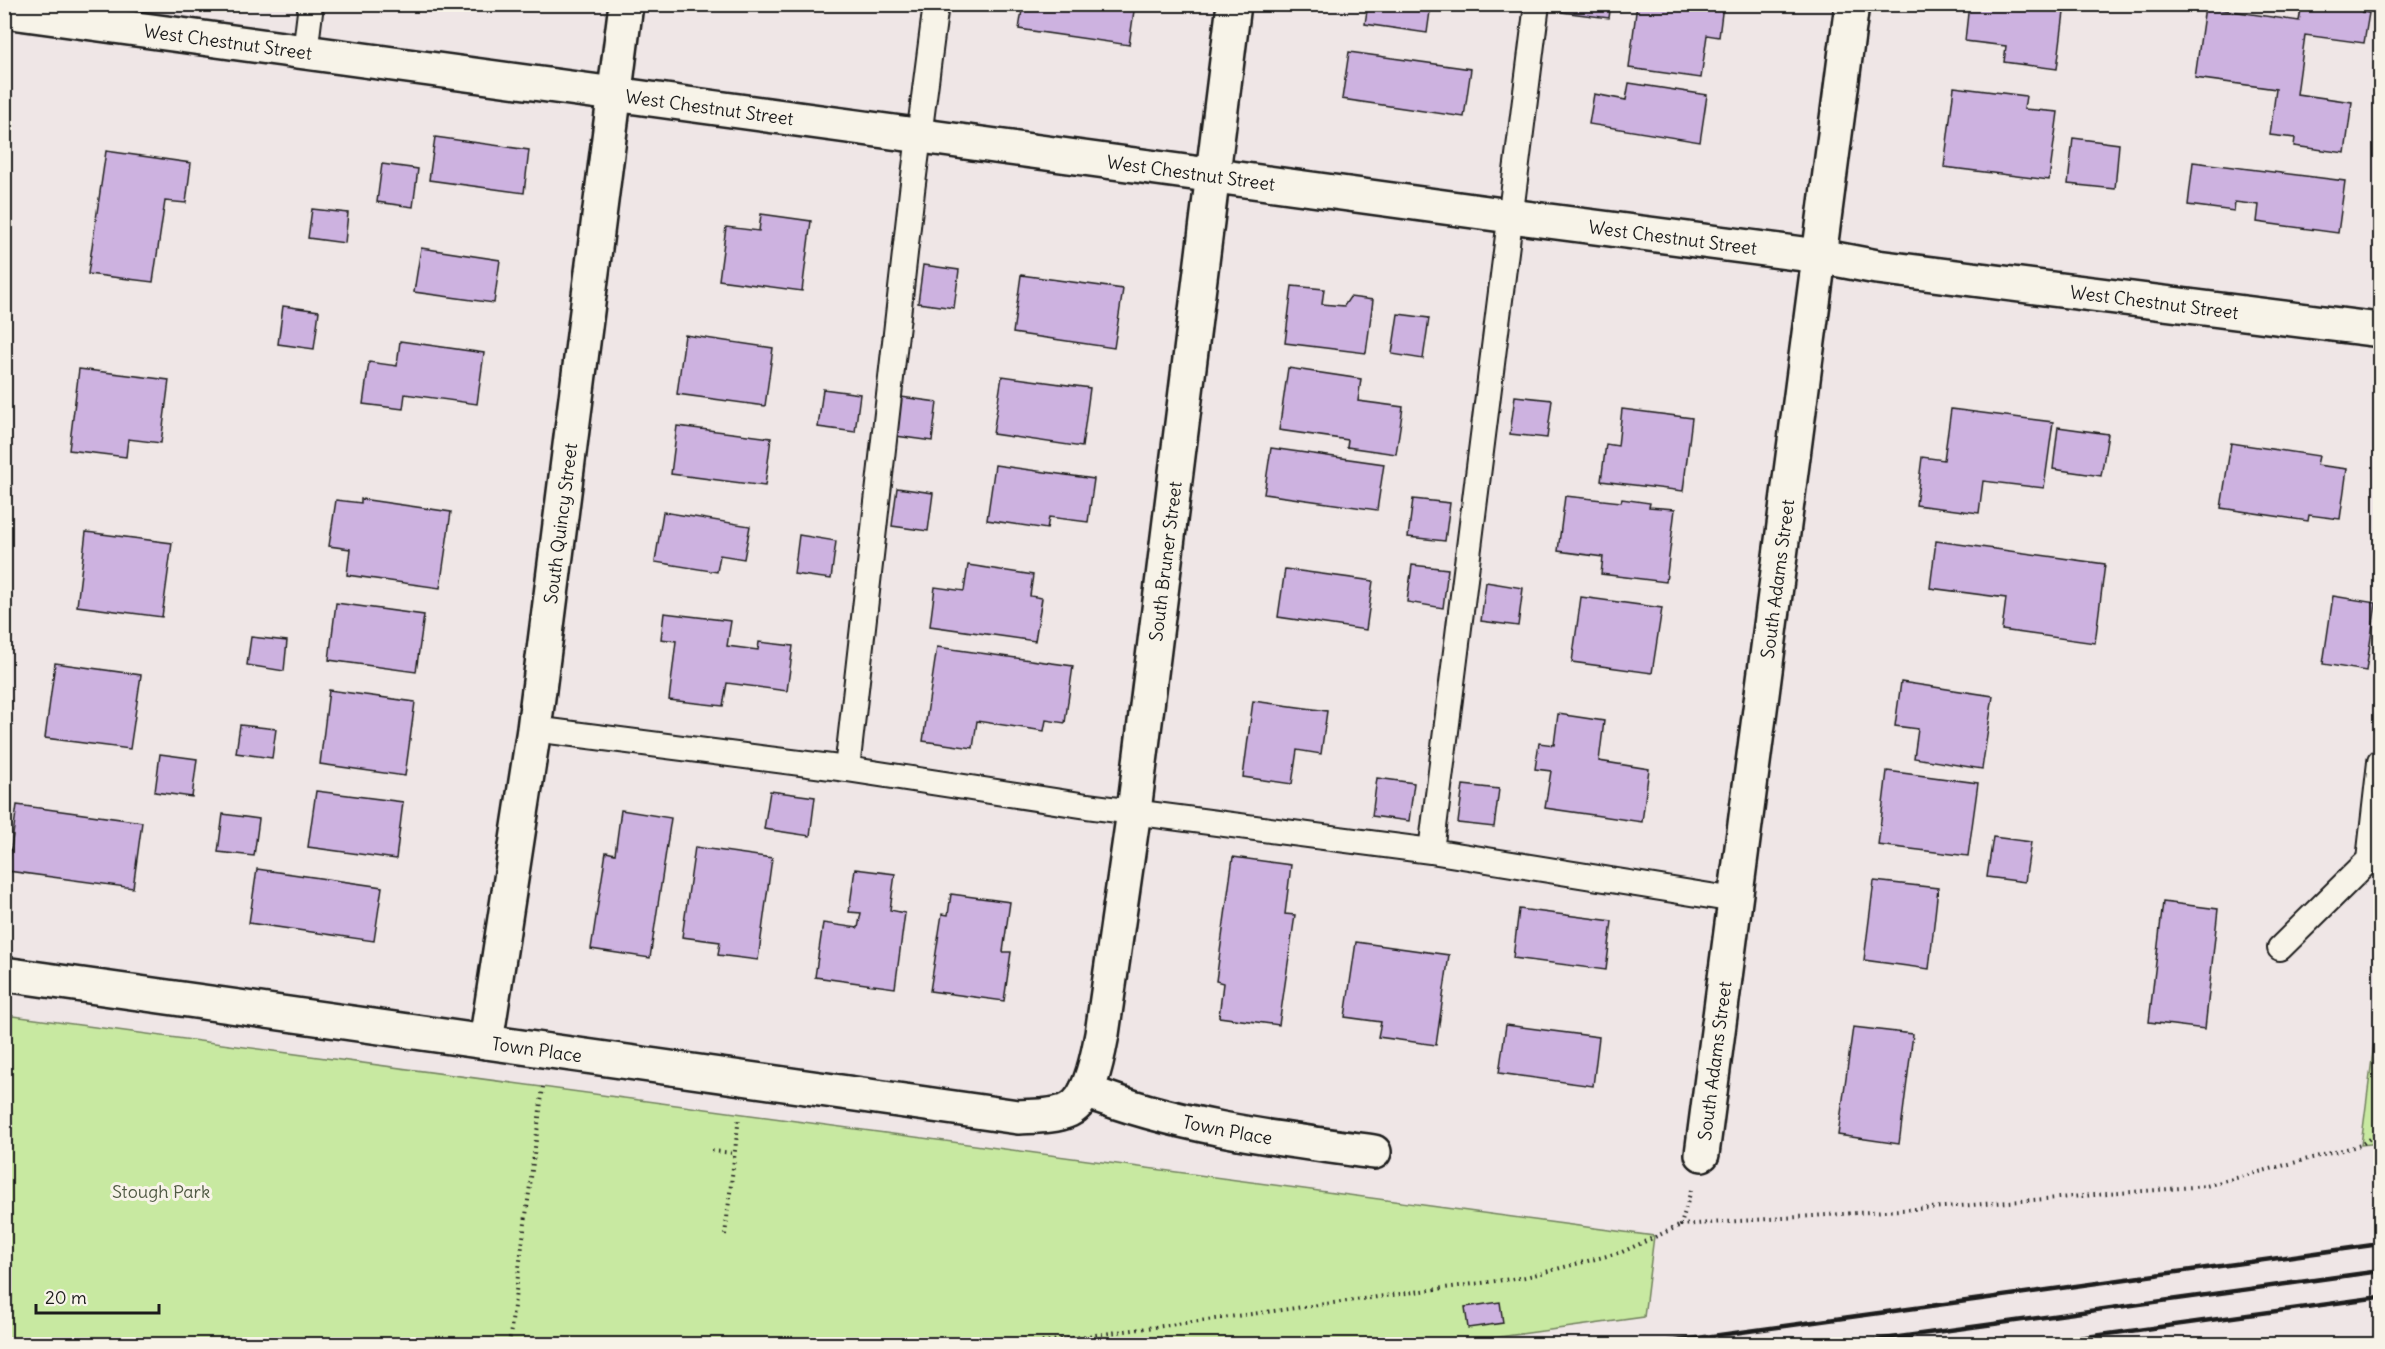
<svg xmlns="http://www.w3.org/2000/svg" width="2385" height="1349" font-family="Delius,sans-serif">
<rect width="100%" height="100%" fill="#efe6e6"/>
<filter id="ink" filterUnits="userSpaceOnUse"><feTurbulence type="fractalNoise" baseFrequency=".0167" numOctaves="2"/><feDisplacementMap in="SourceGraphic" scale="12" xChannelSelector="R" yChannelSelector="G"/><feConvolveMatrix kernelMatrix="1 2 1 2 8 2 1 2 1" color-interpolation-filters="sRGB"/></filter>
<g filter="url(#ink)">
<path fill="#c8e9a1" stroke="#72825e" stroke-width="1.5" d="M2380 997V1143L2361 1145Z
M5 1015 1654 1236 1644 1317 1449 1344H5Z"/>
<path fill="#cdb2e0" stroke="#1c1c1c" stroke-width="1.5" d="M1023 4H1135L1129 45 1019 29Z
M1368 4H1431L1427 33 1365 24Z
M1563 4H1611L1609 18 1562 12Z
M1637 4 1723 5 1719 37 1707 35 1701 78 1629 68Z
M1969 4H2065L2057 69 2004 62 2006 46 1965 41Z
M2302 4H2363L2362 12 2369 13 2364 43 2305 35 2297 94 2352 102 2345 153 2294 146 2295 138 2270 135 2276 89 2195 78 2205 7 2299 21Z
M1349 52 1471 69 1464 117 1342 99Z
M1629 83 1707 95 1700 142 1589 124 1594 94 1626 100Z
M1954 87 2026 96 2024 109 2058 112 2049 180 1944 167Z
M435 137 529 150 524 193 429 180Z
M2073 138 2119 144 2115 189 2068 184Z
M106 151 191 163 186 203 165 201 153 282 88 274Z
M2193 162 2345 181 2338 233 2257 222 2259 205 2235 202 2234 211 2188 205Z
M382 164 418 169 413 207 377 202Z
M312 209 348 213 345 243 308 238Z
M761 214 811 221 802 291 719 280 726 227 759 231Z
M421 248 500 260 494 303 414 292Z
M923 265 959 270 954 308 918 303Z
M1021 275 1123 289 1114 348 1013 333Z
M1292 286 1324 289 1322 304 1344 306 1350 297 1373 300 1366 353 1285 343Z
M283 306 319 311 314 349 278 344Z
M1398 314 1429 318 1423 359 1392 354Z
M685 335 773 348 765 406 677 394Z
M400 341 484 353 477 404 405 394 403 409 363 404 369 362 397 366Z
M1288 368 1361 379 1358 401 1403 407 1396 454 1347 447 1348 440 1279 430Z
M79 369 169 380 161 443 128 439 126 457 69 450Z
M1002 376 1090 388 1082 447 993 434Z
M823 389 860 394 855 432 818 427Z
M1515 396 1552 400 1547 438 1510 434Z
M901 397 937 402 932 441 896 436Z
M1622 409 1692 418 1683 491 1601 481 1606 444 1618 446Z
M1951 409 2053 422 2044 488 1983 481 1979 513 1916 505 1922 457 1944 460Z
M677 426 771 438 765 486 671 474Z
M2058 427 2108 434 2101 476 2053 469Z
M2231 443 2319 456 2317 465 2347 469 2340 519 2309 515 2308 521 2221 508Z
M1271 448 1384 464 1377 510 1264 494Z
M995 465 1094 479 1088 522 1049 517 1047 529 987 520Z
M897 488 933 493 928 531 892 526Z
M1565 496 1621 502 1622 499 1650 503 1649 507 1675 509 1666 582 1601 574 1603 557 1558 551Z
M361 499 451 512 440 588 347 575 350 549 329 546 336 500 361 503Z
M1413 499 1450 503 1445 541 1408 537Z
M663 512 750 526 744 559 720 555 717 572 655 562Z
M86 532 172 543 162 617 77 606Z
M799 535 836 541 831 579 794 574Z
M1936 541 2105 564 2095 643 2002 630 2006 598 1930 588Z
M968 565 1033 575 1030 596 1042 598 1035 641 930 626 935 587 964 591Z
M1412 565 1448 569 1443 608 1407 602Z
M1285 569 1373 581 1366 630 1278 617Z
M1486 582 1523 588 1518 626 1481 621Z
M2333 596 2376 603 2366 671 2323 664Z
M1581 597 1662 608 1652 673 1572 662Z
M336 603 424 615 416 672 329 660Z
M664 613 731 621 727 646 758 650 759 642 793 646 787 691 727 683 723 706 669 700 676 641 661 639Z
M251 637 287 641 284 671 247 665Z
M937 647 1073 666 1065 723 1046 720 1044 731 977 721 973 748 923 741Z
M55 663 141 675 130 749 45 738Z
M1901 682 1993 696 1982 769 1914 758 1918 729 1895 726Z
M329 690 415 702 405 776 320 764Z
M1253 701 1327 711 1321 754 1297 750 1292 784 1243 777Z
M1558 714 1604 721 1599 761 1649 769 1642 822 1545 808 1551 771 1535 769 1539 743 1554 745Z
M240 725 276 729 272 758 236 753Z
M160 754 197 759 192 797 155 792Z
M1887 771 1978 783 1968 856 1878 845Z
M1377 778 1414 783 1409 821 1372 816Z
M1463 785 1499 789 1494 827 1458 823Z
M316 791 403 802 396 859 308 847Z
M770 791 815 797 810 836 764 829Z
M17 805 142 822 133 888 8 871Z
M621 810 671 818 650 958 591 949 606 852 615 854Z
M223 814 259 819 254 856 218 852Z
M1993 837 2031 842 2025 882 1987 877Z
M695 847 772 858 758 960 718 955 720 942 682 937Z
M1233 857 1291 865 1285 914 1295 915 1279 1025 1219 1017 1223 983 1216 981Z
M257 869 382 887 374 941 249 923Z
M855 869 895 874 890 910 905 913 895 988 815 977 823 923 858 928 861 913 849 912Z
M1874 881 1938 888 1929 969 1864 960Z
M951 894 1010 902 1003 952H1011L1004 1001 930 991 942 914 948 915Z
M2163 902 2218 909 2205 1029 2149 1022Z
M1519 909 1612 921 1606 970 1513 958Z
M1356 942 1449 955 1436 1045 1378 1037 1381 1022 1345 1017Z
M1506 1025 1599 1037 1593 1086 1499 1073Z
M1853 1027 1913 1034 1899 1144 1838 1135Z
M1500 1302 1503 1323 1468 1328 1465 1307Z"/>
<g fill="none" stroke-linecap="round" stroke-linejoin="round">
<defs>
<path id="service" d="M305 53 311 4
M534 729 847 769 1087 806 1431 851 1735 900
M847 769 912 191 936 4
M1431 851 1537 4
M2280 948 2369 860 2380 762"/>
<g id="minor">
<path id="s1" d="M4 11 1510 216 1819 256 1877 267 2380 330"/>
<path id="s2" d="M4 974 1018 1117C1035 1116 1054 1117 1069 1110 1091 1099 1098 1055 1102 1034L1134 811 1234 4"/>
<path id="s3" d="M486 1042 534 729 626 4"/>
<path id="s4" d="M1086 1091C1178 1127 1277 1139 1374 1152"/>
<path id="s5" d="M1702 1154 1852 4"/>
</g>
</defs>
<use href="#service" stroke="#1c1c1c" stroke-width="28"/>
<use href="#minor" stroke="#1c1c1c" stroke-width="38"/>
<path stroke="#1c1c1c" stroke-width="4" stroke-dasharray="1.5 4.5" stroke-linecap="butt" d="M712 1151 735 1153
M1691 1190 1681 1225 1959 1206 2206 1186 2361 1145 2380 1131
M725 1235 739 1117
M1036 1343 1526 1277 1622 1252 1681 1225
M509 1344 543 1087"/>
<use href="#service" stroke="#f7f3e8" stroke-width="24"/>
<use href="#minor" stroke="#f7f3e8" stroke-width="33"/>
<path stroke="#1c1c1c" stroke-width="4.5" d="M1654 1344 2380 1244
M1848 1344 2380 1271
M2035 1344 2380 1297"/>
</g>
</g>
<g text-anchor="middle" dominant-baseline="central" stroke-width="6" stroke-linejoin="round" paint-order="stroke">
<g font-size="18" fill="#1c1c1c" stroke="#f7f3e8">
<text stroke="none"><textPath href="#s1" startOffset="226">West Chestnut Street</textPath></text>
<text stroke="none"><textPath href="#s1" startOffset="712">West Chestnut Street</textPath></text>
<text stroke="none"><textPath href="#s1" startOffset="1198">West Chestnut Street</textPath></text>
<text stroke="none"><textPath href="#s1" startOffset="1684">West Chestnut Street</textPath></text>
<text stroke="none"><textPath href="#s1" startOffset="2170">West Chestnut Street</textPath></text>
<text stroke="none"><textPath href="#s3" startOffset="524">South Quincy Street</textPath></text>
<text stroke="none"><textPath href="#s2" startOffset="1638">South Bruner Street</textPath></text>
<text stroke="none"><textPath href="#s5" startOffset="580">South Adams Street</textPath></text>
<text stroke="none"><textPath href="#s2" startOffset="538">Town Place</textPath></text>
<text stroke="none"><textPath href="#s5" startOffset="94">South Adams Street</textPath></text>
<text stroke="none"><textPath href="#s4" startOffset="147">Town Place</textPath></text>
</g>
<g font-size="18" fill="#505a44" stroke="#f7f3e8">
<text x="161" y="1191">Stough Park</text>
</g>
</g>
<rect width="2385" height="1349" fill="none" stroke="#f7f3e8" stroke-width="24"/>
<rect x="12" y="12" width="2361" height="1325" fill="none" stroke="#1c1c1c" stroke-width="2" filter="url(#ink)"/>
<path d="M36 1304v9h123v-9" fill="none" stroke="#1c1c1c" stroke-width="3"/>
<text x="45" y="1304" font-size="18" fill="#1c1c1c" stroke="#f7f3e8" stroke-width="4.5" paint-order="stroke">20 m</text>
</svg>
